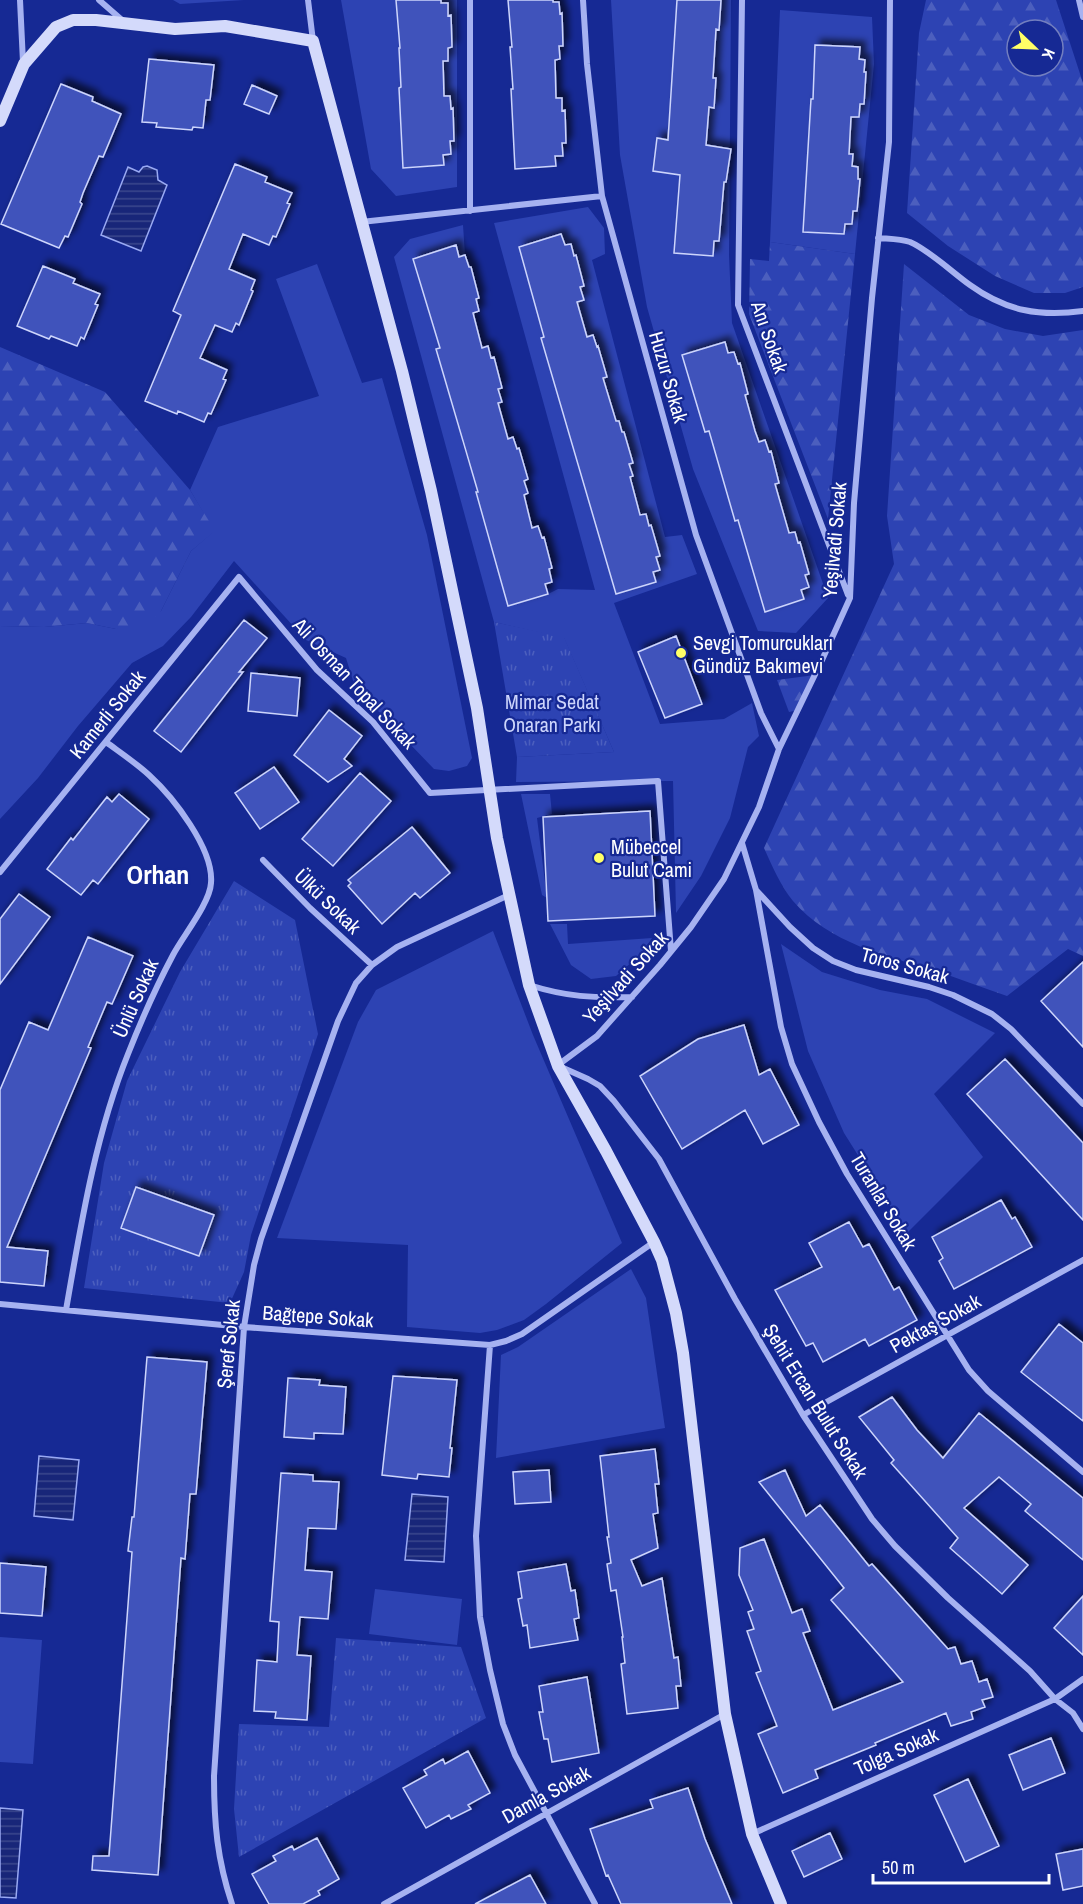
<svg xmlns="http://www.w3.org/2000/svg" width="1083" height="1904" font-family="'Archivo Narrow',sans-serif">
<defs>
<pattern id="forest-firs" width="22" height="20" patternUnits="userSpaceOnUse" patternTransform="scale(1.5)"><rect width="22" height="20" fill="#2d43b3"/><path d="M5 1l3.5 6h-7zM16 11l3.5 6h-7z" fill="#4c5fbe"/></pattern>
<pattern id="park-tufts" width="24" height="20" patternUnits="userSpaceOnUse" patternTransform="scale(1.5)"><rect width="24" height="20" fill="#2d43b3"/><path d="M3 7l-1-3M5 7V3M7 7l1-3M15 17l-1-3M17 17v-4M19 17l1-3" fill="none" stroke="#4c5fbe"/></pattern>
<pattern id="water-rules" width="6" height="5" patternUnits="userSpaceOnUse" patternTransform="scale(1.5)"><rect width="6" height="5" fill="#182679"/><path d="M0 2.5h6" fill="none" stroke="#3b478d"/></pattern>
<filter id="shadow"><feDropShadow dx="5.5" dy="-5.5" stdDeviation="3" flood-color="#0009"/></filter>
</defs>
<rect width="100%" height="100%" fill="#162994"/>
<path fill="#2d43b3" d="M173 0H244L180 4Z
M341 0H457V187L396 196 371 169Z
M611 0H731L729 255 732 323 828 598 796 633 758 631 693 469 647 307 620 155Z
M780 10 872 17 874 64 855 254 770 242Z
M588 207 604 228 605 254 592 260 665 537 682 535 697 574 614 603 660 724 724 719 752 703 759 736 748 747 730 818 701 876 676 913 673 781 516 782 517 757 614 752 564 638 494 622 394 257 410 239 463 225 465 255 459 257 456 245 413 259 438 307 428 311 436 335 475 323 479 336 436 350 443 372 461 398 451 401 458 426 498 414 505 427 462 441 469 464 478 461 487 489 476 493 523 505 529 516 486 529 493 553 511 577 501 581 508 606 548 594 558 589 595 590 494 223Z
M317 264 362 383 382 378 427 535 472 758 467 766 449 771 434 769 355 687 346 658 306 640 234 561 191 617 163 646 132 663 78 726 38 778 0 819V626L44 627 87 623 116 629 161 611 191 551 214 531 190 490 218 427 319 396 276 279Z
M521 794H550L552 814 537 818 547 898 542 895Z
M550 924H567L568 944 652 938 642 953 616 976 591 979 571 965Z
M493 931 533 1035 622 1243 546 1304 524 1320 497 1330 480 1333 407 1327 408 1245 277 1238 358 1022 376 990Z
M781 944 822 972 880 990 927 999 995 1033 934 1094 983 1157 907 1233 844 1133 808 1051Z
M631 1269 646 1298 665 1428 496 1458 501 1355 518 1347Z
M375 1589 462 1599 457 1645 369 1634Z
M0 1637 42 1640 33 1764 0 1762Z"/>
<path fill="url(#forest-firs)" fill-rule="evenodd" d="M926 0H1056L1083 83V287L1065 293H1034L995 276 948 246 907 213 919 33ZM1017 30H1053V66H1017Z
M770 242 855 254 828 519 749 314 750 259 769 261Z
M904 264 969 315 1005 329 1043 336 1083 330V956L1068 949 1007 996C983 988 960 979 937 971 886 956 829 943 793 901 781 886 772 866 764 848L894 564 887 516Z
M0 347 105 392 190 490 215 531 191 551 161 611 144 628 116 629 87 623 44 627 0 626Z
M815 675 798 710 789 712 777 680Z"/>
<path fill="url(#park-tufts)" d="M494 622 564 637 614 752 517 757Z
M234 881 295 920 318 1034 251 1235 244 1272 230 1303 84 1288 104 1163 127 1081 180 972Z
M336 1638 461 1647 486 1718 239 1857 234 1809 239 1724 329 1727Z"/>
<path fill="url(#water-rules)" stroke="#99a9f3" stroke-width="1.5" d="M147 166 157 170 158 180 167 185 141 251 101 235 128 167 139 172 143 167Z
M39 1456 79 1460 73 1520 34 1516Z
M412 1494 448 1497 444 1562 405 1560Z
M0 1808 23 1810 16 1898 0 1897Z"/>
<path fill="#3f53bb" stroke="#cdd5fc" stroke-width="1.5" filter="url(#shadow)" d="M396 0H441V3H448V16L451 15 452 47 448 48V61H443L444 96H450L451 109 453 108 454 141H450L451 154 443 155 444 165 403 168 399 88 401 87 399 48H400Z
M508 0H553V2H559L560 14 562 13 563 46H559L560 59 555 60 556 98H562V111L565 110 566 143H562L563 156H555L556 166 515 169 511 89H513L510 47H512Z
M677 0H721L719 30 716 29 713 78H716L714 108 709 107 706 145 731 149 726 182H724L719 241H714L713 256 674 253 680 175 653 171 657 138 668 140Z
M815 45 860 47 859 59 865 60 864 72H866L864 104H860L859 117H851L849 154H853L852 166 858 167V179H860L857 211H853L852 224H845L844 234 803 232 811 99H813Z
M149 59 214 65 210 100H206L203 128 193 127 192 130 156 127 157 123 142 122Z
M61 84 93 97 92 101 121 114 103 157 99 156 83 193 80 202 82 204 68 237 65 236 59 248 1 224Z
M252 85 277 96 269 114 244 104Z
M235 164 267 177 265 182 292 193 287 203 290 204 276 237 273 236 269 245 243 234 229 269 255 280 251 290 253 291 239 325 236 323 232 332 215 325 200 358 227 370 223 379 226 380 211 414 208 413 204 422 178 411 177 414 145 401 181 315 173 311Z
M561 234 565 245 571 244 574 256 576 255 584 286 580 287 584 300 577 302 587 337 593 335 597 347 598 346 607 377 603 378 616 421H619L622 432H624L633 463 629 464 633 476 630 477 640 515 646 514 649 526 651 525 660 556 656 557 660 570 653 572 656 582 616 594 541 338 544 337 519 247Z
M456 245 459 257 465 255 469 267H471L479 298 476 299 479 311 473 313 482 348 488 346 491 358 494 357 502 388 498 389 502 402 498 403 508 439 513 437 517 449 519 448 528 479 524 481 528 493 524 495 532 528 538 526 542 538 544 537 552 568 549 569 552 582 545 584 548 594 508 606 476 492H478L436 349 440 348 413 259Z
M43 266 75 279 73 283 100 294 95 304 98 305 84 339 81 337 77 346 51 336 49 339 17 326Z
M725 342 728 353 734 352 738 364 740 363 748 394 745 395 755 431 759 442 765 440 769 452 771 451 779 483 775 484 789 533 795 532 798 543 800 542 809 574 805 575 809 587 801 590 804 599 765 612 738 520 735 521 709 431 705 432 682 355Z
M244 620 267 638 239 672H243L181 752 154 731Z
M676 636 702 704 665 718 638 652Z
M251 673 300 678 297 716 248 711Z
M329 710 362 736 344 759 352 766 328 782 294 755Z
M274 767 299 802 260 829 235 793Z
M360 773 391 801 333 866 302 839Z
M119 794 149 819 98 884 93 880 81 895 47 869 71 838 73 840 107 797 112 802Z
M650 811 655 916 548 921 543 817Z
M412 827 450 873 420 898 415 893 382 924 348 886 351 883 348 880Z
M19 894 50 917 0 984V919Z
M88 937 133 956 112 1004 107 1002 88 1047 91 1048 7 1247 48 1251 44 1286 0 1282V1090L29 1022 48 1030Z
M1083 962V1047L1041 1001Z
M744 1025 759 1075 770 1069 799 1125 763 1144 745 1110 682 1149 640 1076 698 1039Z
M1005 1059 1083 1143V1220L967 1094Z
M136 1187 214 1215 199 1256 121 1228Z
M1001 1200 1012 1219 1015 1217 1032 1247 954 1289 939 1261 943 1258 932 1237Z
M849 1222 863 1247 869 1244 894 1290 899 1287 917 1320 869 1346 865 1339 823 1362 813 1343 806 1346 775 1290 822 1267 809 1243Z
M1059 1324 1083 1343V1421L1021 1372Z
M147 1357 207 1362 196 1494H190L185 1559 181 1558 158 1875 92 1870 93 1856H109L132 1552 128 1551 132 1517H134Z
M393 1376 457 1380 450 1448H452L449 1477 418 1474 417 1479 382 1475Z
M288 1378 320 1380 319 1385 346 1387 343 1434 314 1433V1439L284 1437Z
M892 1397 917 1430 943 1458 979 1413 1083 1498V1560L1025 1511 1031 1504 999 1477 964 1508 1028 1565 1002 1594 950 1548 958 1538 891 1463 894 1460 859 1417Z
M655 1449 659 1484H655L658 1513 653 1514 658 1548 631 1560 642 1586 662 1578 674 1658 678 1657 681 1686H676L678 1708 627 1714 621 1664 625 1663 622 1637H623L616 1590 611 1591 607 1564 611 1563 607 1537H609L600 1456Z
M549 1470 551 1502 515 1504 513 1472Z
M785 1470 806 1516 820 1505 869 1566 872 1564 948 1649 955 1647 961 1664 972 1661 979 1682 987 1679 993 1697 982 1700 985 1707 971 1712 973 1719 951 1726 946 1713 875 1743 876 1745 815 1770 818 1778 783 1793 758 1734 777 1726 756 1673 761 1671 747 1631 754 1629 748 1612 753 1610 739 1575 740 1548 764 1539 792 1613 802 1609 810 1631 803 1633 833 1710 903 1682 831 1600 844 1588 759 1482Z
M281 1473 313 1475V1481L339 1482 336 1529 308 1528 305 1570 332 1572 328 1619 300 1617 297 1655 311 1656 307 1720 275 1718 276 1712 254 1711 257 1660 277 1662 279 1622 270 1621Z
M0 1563 46 1567 42 1616 0 1613Z
M566 1564 571 1591 575 1590 579 1618 574 1619 578 1640 530 1648 527 1625 523 1626 518 1599 522 1598 518 1572Z
M1083 1596V1655L1054 1628Z
M587 1677 599 1753 552 1762 548 1739H544L539 1712H543L539 1686Z
M1051 1738 1065 1773 1023 1790 1009 1755Z
M468 1751 490 1793 468 1805 471 1809 451 1819 449 1815 426 1828 403 1788 427 1775 424 1770 443 1759 445 1764Z
M968 1779 999 1846 965 1862 934 1795Z
M688 1788 705 1839 732 1904H621L608 1875 606 1876 590 1829 653 1808 650 1800Z
M830 1833 842 1859 804 1877 792 1851Z
M317 1838 339 1879 318 1891 320 1895 303 1904H269L252 1874 276 1861 273 1856 292 1846 294 1850Z
M1083 1849V1886L1063 1890 1056 1854Z
M530 1875 546 1904H475Z"/>
<g fill="none" stroke-linecap="round" stroke-linejoin="round">
<path stroke="#a6b2f1" stroke-width="6" d="M20 0 23 62
M99 0 122 20
M308 0 313 41
M583 0 587 64 602 196 696 535 761 713 779 749
M742 0 738 305 848 595
M1079 0 1083 17
M470 211V0
M361 222 602 196
M878 238C889 239 900 239 910 242 929 250 953 273 970 285 1006 311 1040 317 1083 311
M742 843 756 890 790 927 813 948 833 961 856 970 929 987 953 995 992 1014 1011 1029 1083 1104
M263 860 310 908 372 965
M0 872 239 577 317 670 373 722 430 793 658 781 671 951
M756 890 781 1027 792 1064 819 1122 847 1174 969 1370 988 1391 1083 1472
M529 985C567 997 593 998 632 997
M558 1065 597 1036 660 965 691 927 724 879 759 807 779 749 822 660 850 598 854 503 872 298 889 142 890 0
M561 1067 588 1079 600 1086 614 1101 659 1159 735 1299 803 1415 872 1519 895 1546 948 1598 1030 1671 1055 1699 1073 1713 1083 1729
M0 1304 244 1327 490 1345 506 1341 522 1334 654 1242
M66 1310C81 1224 95 1136 128 1054 141 1021 156 987 173 955 183 936 210 903 211 883 214 849 173 797 149 775 136 763 121 753 106 742
M490 1345 476 1536 480 1617 490 1670 503 1724 515 1755 595 1904
M803 1415 1083 1260
M752 1834 1055 1699 1083 1679
M232 1904C217 1859 214 1823 214 1776L244 1327 254 1265 261 1239 338 1021 356 983 372 965 397 947 509 895
M384 1904 725 1714"/>
<path stroke="#d4dafb" stroke-width="12" d="M0 121 24 64 56 27 73 20H96L175 29 225 26 313 41 402 371 431 491 477 708 497 838 529 985 558 1066 606 1151 654 1242 662 1260 676 1313 683 1353 725 1714 752 1834 781 1904"/>
</g>
<g fill="#ff6" stroke="#162994" stroke-width="2">
<circle cx="681" cy="653" r="6"/>
<circle cx="599" cy="858" r="6"/>
</g>
<g text-anchor="middle" dominant-baseline="central" stroke-width="4.5" stroke-linejoin="round" paint-order="stroke">
<g font-size="20" fill="#fff" stroke="#162994">
<text transform="translate(770 337) rotate(71)">Anı Sokak</text>
<text transform="translate(669 377) rotate(74)">Huzur Sokak</text>
<text transform="translate(834 540) rotate(-85)">Yeşilvadi Sokak</text>
<text transform="translate(355 683) rotate(47)">Ali Osman Topal Sokak</text>
<text transform="translate(107 714) rotate(-51)">Kamerli Sokak</text>
<text transform="translate(328 901) rotate(44)">Ülkü Sokak</text>
<text transform="translate(905 965) rotate(15)">Toros Sokak</text>
<text transform="translate(625 977) rotate(-48)">Yeşilvadi Sokak</text>
<text transform="translate(135 998) rotate(-66)">Ünlü Sokak</text>
<text transform="translate(884 1201) rotate(59)">Turanlar Sokak</text>
<text transform="translate(318 1316) rotate(4)">Bağtepe Sokak</text>
<text transform="translate(935 1323) rotate(-29)">Pektaş Sokak</text>
<text transform="translate(228 1344) rotate(-84)">Şeref Sokak</text>
<text transform="translate(816 1401) rotate(58)">Şehit Ercan Bulut Sokak</text>
<text transform="translate(896 1751) rotate(-24)">Tolga Sokak</text>
<text transform="translate(546 1794) rotate(-29)">Damla Sokak</text>
</g>
<g font-size="20" fill="#fff" stroke="#162994" text-anchor="start">
<text x="693" y="642">Sevgi Tomurcukları<tspan x="693" dy="23">Gündüz Bakımevi</tspan></text>
<text x="611" y="846">Mübeccel<tspan x="611" dy="23">Bulut Cami</tspan></text>
</g>
<g font-size="20" fill="#cdd5fc" stroke="#162994">
<text x="552" y="701">Mimar Sedat<tspan x="552" dy="23">Onaran Parkı</tspan></text>
</g>
<g font-size="26" font-weight="bold" fill="#fff" stroke="#162994">
<text x="158" y="874">Orhan</text>
</g>
</g>
<g transform="translate(1035 48) rotate(113)"><circle r="28" fill="#162994" stroke="#737fbf" stroke-width="1.5"/>
<path d="M0-4.5L10 22L0 15L-10 22Z" fill="#ffff66"/>
<text y="-9" font-size="16" font-weight="bold" text-anchor="middle" fill="#ffffff">K</text>
</g>
<path d="M873 1874v9h176v-9" fill="none" stroke="#ffffff" stroke-width="3"/>
<text x="882" y="1874" font-size="18" fill="#ffffff" stroke="#162994" stroke-width="4.5" paint-order="stroke">50 m</text>
</svg>
